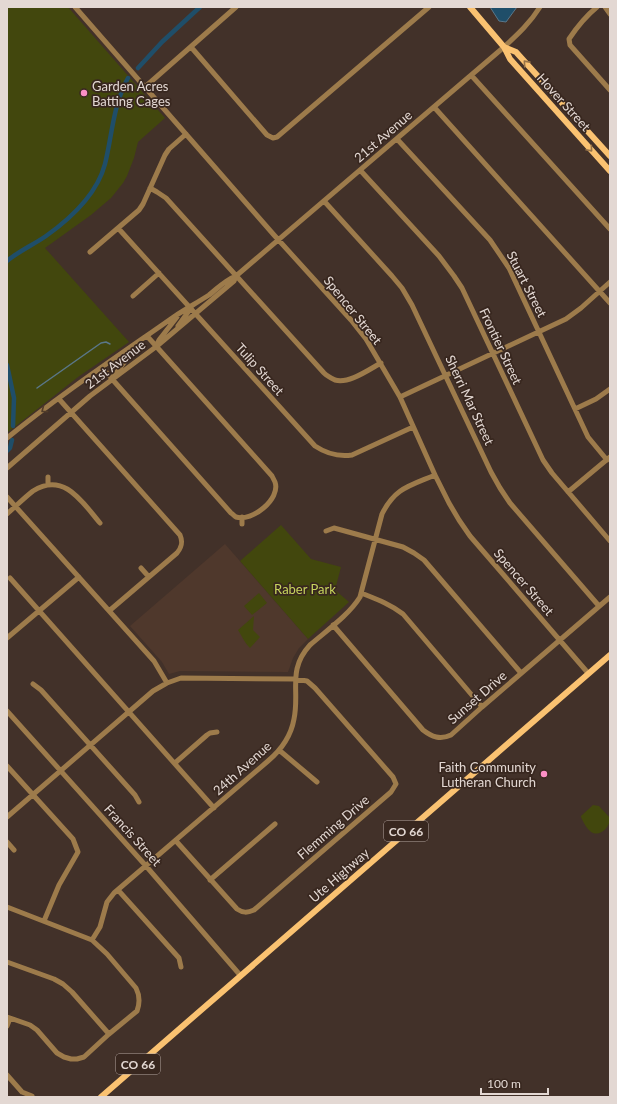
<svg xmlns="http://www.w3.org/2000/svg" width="617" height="1104" font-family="Lato,sans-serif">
<rect width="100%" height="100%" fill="#423129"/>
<path fill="#4f382c" d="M225 544 308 639 299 648 293 658 288 672 180 671 169 674 162 662 130 626Z"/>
<path fill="#42470d" d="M7 7H68L165 118 138 142 134 158 127 176 123 183 111 198 91 215 45 248 129 342 78 377 7 433Z
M281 525 311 559 341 567 335 590 349 602 308 639 240 561Z
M259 593 267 603 252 615 244 606Z
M254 616 253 630 260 637 250 648C244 642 242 636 238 630Z
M593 805 599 806 610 818C610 826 602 836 593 833 588 831 583 822 581 817V816Z"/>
<path fill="#1f4e69" stroke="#5a7789" d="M490 7H517L506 22 499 21Z"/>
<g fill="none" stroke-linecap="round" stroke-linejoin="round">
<path stroke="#5a7789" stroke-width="1.5" d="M37 388 101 343 106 342 110 344"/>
<path stroke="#1f4e69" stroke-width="4.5" d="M138 68 162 42 200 7
M7 261C19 251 33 245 46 236 70 219 97 194 105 164 112 136 113 105 128 78
M7 365 14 398 13 426
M7 451 10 448 12 440"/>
<path stroke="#9d7b4b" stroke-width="5" d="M75 7 274 235 351 320 366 339 400 397 435 475 449 503 459 520 470 536 588 673
M597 7C586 16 577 27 569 39L570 45 610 90
M605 7 610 14
M191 47 267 135 273 138 277 137 429 7
M471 75 610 229
M145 87 236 7
M434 107 610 303
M397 139 490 240 509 268 588 437 607 460
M360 170 439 256 454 276 462 288 543 460 552 473 610 541
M150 188 157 192 166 198 324 373C327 376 331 378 335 380 349 384 368 370 381 363
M324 201 392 276 402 288 412 305 491 472 500 488 510 503 599 606
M118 228 315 446C327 454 338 457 352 455L413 427
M90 252 139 210 143 204 165 155 169 149 186 134
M133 296 159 273
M178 326 191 308
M157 344 159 340 177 317
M102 367 112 379 231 513C233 514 234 516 236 517 252 522 281 499 275 482 274 480 273 478 272 476L147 336
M114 376 137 345
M400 397 566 319 581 308 610 282
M59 399 180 535C183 542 182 547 177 553L109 611
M575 409 596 399 610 389
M7 438C61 394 118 356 175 316 186 309 198 302 209 295 218 288 225 280 236 276
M7 468 90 396 157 346 234 281 236 276 504 47C518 34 530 23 540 7
M48 477V485
M568 492 610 457
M7 497 154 661 167 683
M7 514C16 506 24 498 33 491 64 471 83 503 100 523
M242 524V517
M326 531 334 528 403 547 414 553 424 560 521 673
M141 568 149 577
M10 578 214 808
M361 593C376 599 390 604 403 614L482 707
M333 625 423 730C432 737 440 740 451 735L482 707 610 597
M7 638 79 577
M33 684 41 690 135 795 139 802
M7 711 146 866 240 975
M279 750 317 782
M175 763 207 735 210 733 217 732
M7 766 73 839 78 852 59 885 44 921
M7 817 153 691 167 683 181 678 295 679 307 681 315 688 393 777 396 784 391 792 254 910C247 913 243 913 237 909L176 841
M7 842 14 850
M210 880 275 824
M118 890 179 958 181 967
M7 907 92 940 107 954 136 988C140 996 140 1003 137 1011L109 1034 84 1057 77 1059H71L64 1057 57 1053 37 1030 30 1025 7 1017
M92 940 100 927 107 902 114 893 268 761C281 750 291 736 294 719 300 691 287 670 310 645 326 631 349 615 360 597L382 514C395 488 409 486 435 475
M7 962 54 979 63 984 72 992 109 1034
M7 1026 10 1018
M7 1075 22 1092 32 1096"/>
<path stroke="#fac271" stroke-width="6" d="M470 7 504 47 510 59 610 171
M504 47 516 52 610 156
M101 1097 610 655"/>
</g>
<defs><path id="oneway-chevron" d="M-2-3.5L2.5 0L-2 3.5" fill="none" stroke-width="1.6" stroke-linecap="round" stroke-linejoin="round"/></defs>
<g stroke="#997448">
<use href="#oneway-chevron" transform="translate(526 63) rotate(-132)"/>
<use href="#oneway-chevron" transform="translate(590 149) rotate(49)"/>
</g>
<use stroke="#513c2a" href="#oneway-chevron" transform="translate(44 410) rotate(143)"/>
<g fill="#fb8fc5" stroke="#38271f" stroke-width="1.5">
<circle cx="84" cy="93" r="4"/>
<circle cx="544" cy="774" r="4"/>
</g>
<g text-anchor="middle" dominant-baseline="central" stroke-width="3.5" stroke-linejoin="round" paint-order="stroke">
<g fill="#38271f" stroke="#b0a39d" stroke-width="1">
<rect x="384" y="821" width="44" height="20" rx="3"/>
<rect x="116" y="1054" width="44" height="20" rx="3"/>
</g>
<g font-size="12" font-weight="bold" fill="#e3d8d3">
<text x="406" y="831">CO 66</text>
<text x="138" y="1064">CO 66</text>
</g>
<g font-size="13" fill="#e3d8d3" stroke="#38271f" text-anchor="start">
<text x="92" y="86">Garden Acres<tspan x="92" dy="15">Batting Cages</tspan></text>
<text x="536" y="767" text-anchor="end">Faith Community<tspan x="536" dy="15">Lutheran Church</tspan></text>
</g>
<g font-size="13" fill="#e3d8d3" stroke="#38271f">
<text transform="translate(564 102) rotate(48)">Hover Street</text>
<text transform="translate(383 136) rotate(-41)">21st Avenue</text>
<text transform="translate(527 284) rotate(63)">Stuart Street</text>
<text transform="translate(353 310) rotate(51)">Spencer Street</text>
<text transform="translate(501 346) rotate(65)">Frontier Street</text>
<text transform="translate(115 364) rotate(-37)">21st Avenue</text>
<text transform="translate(260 369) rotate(48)">Tulip Street</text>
<text transform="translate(470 400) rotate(65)">Sherri Mar Street</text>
<text transform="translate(524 582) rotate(49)">Spencer Street</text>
<text transform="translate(477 697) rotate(-41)">Sunset Drive</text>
<text transform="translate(242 768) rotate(-42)">24th Avenue</text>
<text transform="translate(333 827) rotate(-41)">Flemming Drive</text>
<text transform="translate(133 835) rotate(48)">Francis Street</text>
<text transform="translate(339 875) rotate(-41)">Ute Highway</text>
</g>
<g font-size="13" fill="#c7d45d" stroke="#38271f">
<text x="305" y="589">Raber Park</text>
</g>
</g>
<rect width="617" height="1104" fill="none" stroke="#e3d8d3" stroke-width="16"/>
<path d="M481 1088v6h67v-6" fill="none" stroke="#e3d8d3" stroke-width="2"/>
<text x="487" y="1088" font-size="12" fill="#e3d8d3" stroke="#38271f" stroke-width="3" paint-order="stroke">100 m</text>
</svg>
